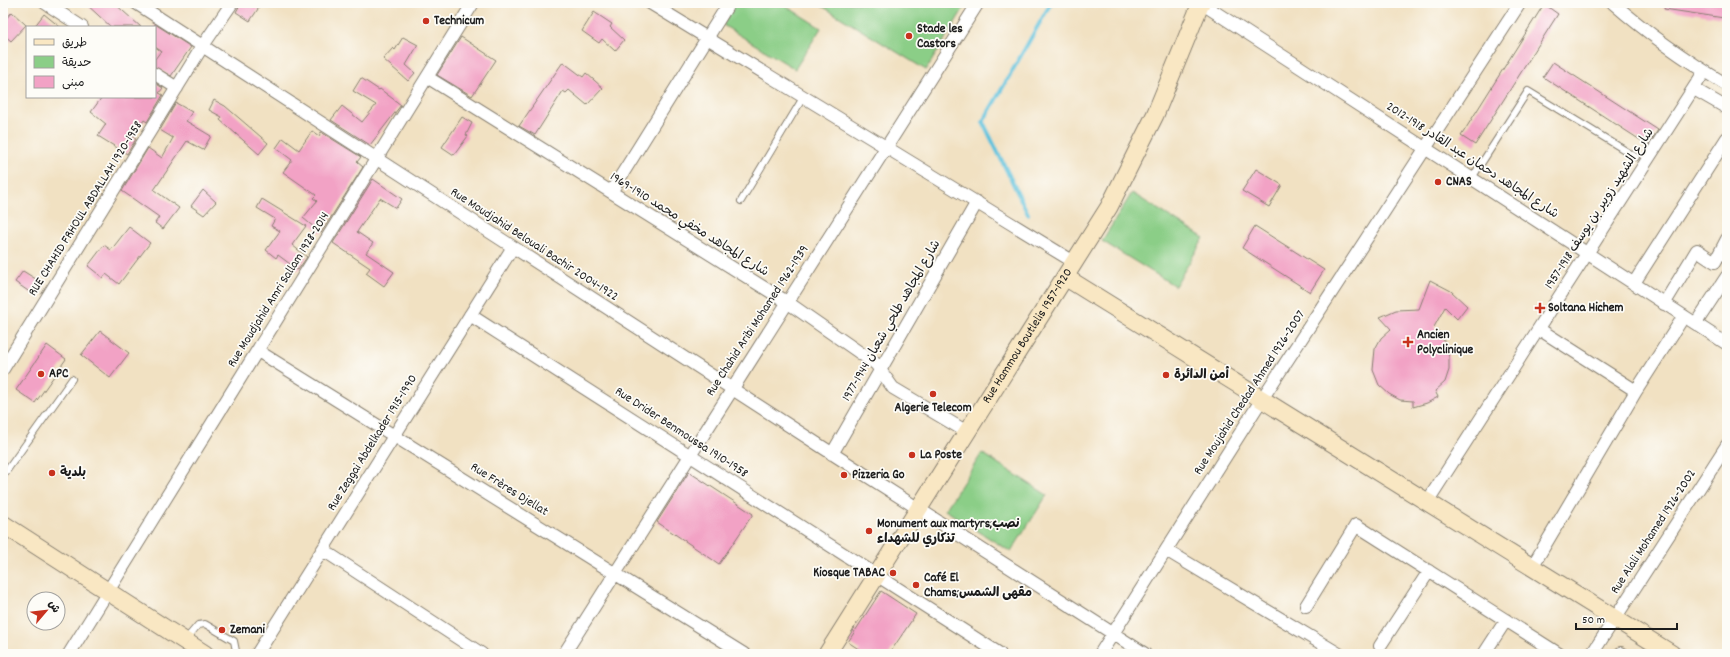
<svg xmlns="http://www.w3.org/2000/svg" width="1730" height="657" font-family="Dekko,'Playpen Sans Arabic',sans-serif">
<rect width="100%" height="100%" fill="#fdfcf7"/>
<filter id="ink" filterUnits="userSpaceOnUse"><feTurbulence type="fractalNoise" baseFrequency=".025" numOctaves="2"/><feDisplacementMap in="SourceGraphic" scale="8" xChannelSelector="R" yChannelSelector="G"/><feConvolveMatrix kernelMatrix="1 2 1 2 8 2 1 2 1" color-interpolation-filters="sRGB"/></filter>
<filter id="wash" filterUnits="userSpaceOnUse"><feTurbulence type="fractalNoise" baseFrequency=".012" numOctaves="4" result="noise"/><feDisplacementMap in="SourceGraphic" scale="16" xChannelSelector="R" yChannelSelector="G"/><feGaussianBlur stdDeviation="0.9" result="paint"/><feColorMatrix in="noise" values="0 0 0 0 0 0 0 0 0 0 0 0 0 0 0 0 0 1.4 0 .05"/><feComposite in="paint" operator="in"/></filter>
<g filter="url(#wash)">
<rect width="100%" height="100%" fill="#f1e1c2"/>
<path fill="#8bce87" stroke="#547552" d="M736 3H781L821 28 795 69 723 25Z
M817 3H967L926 70Z
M1132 193 1204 238 1175 286 1102 241Z
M982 453 1047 495 1011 552 945 510Z"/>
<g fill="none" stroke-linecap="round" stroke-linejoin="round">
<path stroke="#5fc2dd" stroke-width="4" d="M1028 214 983 122 1051 3"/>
</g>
<g id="blocks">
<path fill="#f2a2c5" d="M85 3H114L141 27H111Z
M241 3H262L250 21 236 12Z
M1665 3H1726L1724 18 1664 9Z
M1544 4 1558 14 1475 145 1461 136Z
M12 12 26 25 11 41 3 34V22Z
M594 12 612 24 610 27 624 40 615 51 602 39 599 43 582 31Z
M44 14 60 27H34Z
M155 24 191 47 171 76 155 67V59L161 51 155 47Z
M403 37 418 45 406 65 415 73 408 81 383 59 393 48 395 50Z
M461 37 496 60 472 96 437 75Z
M563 62 583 77 586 73 603 88 587 105 569 90 566 93 563 91 535 135 519 126Z
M1553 62 1658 130 1648 145 1543 77Z
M361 78 379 90 380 89 401 105 370 145 331 120 342 106 362 122 376 105 353 91Z
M155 83 163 88 159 93 163 95 147 122 144 120 133 137 136 139 127 154 98 136 106 124 91 112 102 97H155Z
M214 100 225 106 268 143 259 154 220 120 222 117 209 110Z
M176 103 192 112 186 121 211 136 203 150 187 141 154 190 179 208 163 229 155 223 159 217 122 191 148 148 162 158 173 138 160 130Z
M462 117 472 123 466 135 468 136 454 155 442 147Z
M312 131 319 136 321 132 361 157 357 162 363 167 321 233 303 218 317 201 313 198 316 195 283 172 292 160 276 148 283 138 299 150Z
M1256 169 1282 185 1269 207 1242 191Z
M373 179 402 199 396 208 380 198 357 232 373 243 366 253 394 272 384 286 366 273 370 268 333 243Z
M203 190 216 202 204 215 191 206Z
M262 199 306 226 292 245 307 257 298 270 278 255 276 258 266 250 280 231 271 226 275 219 257 208Z
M1255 226 1324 270 1310 292 1242 248Z
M129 227 150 243 119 284 106 274 103 278 88 266 104 245 111 250Z
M23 271 39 281 31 293 15 282Z
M1430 280 1451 291 1467 306 1457 319 1445 307 1434 327 1440 333 1446 345 1449 357V370L1445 382 1435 391 1438 397 1427 403 1413 407V401L1400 400 1389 394 1379 385 1373 370 1375 349 1381 338 1391 329 1380 317 1396 310 1419 309Z
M100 331 129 353 110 378 81 355Z
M47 345 66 359 35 403 16 390Z
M689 472 753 514 719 564 657 522Z
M881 591 916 614 889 654H857L860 650 848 642Z"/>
</g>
</g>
<g filter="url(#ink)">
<use href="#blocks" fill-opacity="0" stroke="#867e6f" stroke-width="1"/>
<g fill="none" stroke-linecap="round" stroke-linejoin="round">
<defs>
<path id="service" d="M1472 178 1528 91 1636 157
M741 201 804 96
M3 476 72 379
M186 639 198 625 205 624 234 641 236 651 235 654"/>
<path id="minor" d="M45 3 82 27
M136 3 836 456 1145 654
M650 3 1074 262
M1201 3 1727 344
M1613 3C1648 34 1687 61 1727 85
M155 74 177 88
M427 77 787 302 876 364 893 388 967 432
M1694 89 1727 108
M611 192 729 3
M1634 283 1727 138
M1664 304 1697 250 1715 262 1727 239
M470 315 1000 654
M1696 323 1727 276
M258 351 744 654
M3 369 202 47 232 3
M1636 391 1684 316
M832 454 977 202
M1427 502 1704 72
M323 550 482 654
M1166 550 1339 654
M1532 567 1636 391 1539 329
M1306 606 1356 525 1559 654
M1380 646 1429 571
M1621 653 1623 654
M69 654 473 3
M257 654 513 247
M564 654 978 3
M1100 654 1262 399 1520 3
M1484 654 1506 620
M1592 654 1727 445"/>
<g id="secondary">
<path d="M1065 277 1672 654"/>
<path d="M3 524 205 654"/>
<path id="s1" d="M827 654 1109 207 1155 115 1201 3"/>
</g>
</defs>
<use href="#service" stroke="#867e6f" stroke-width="8"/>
<use href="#minor" stroke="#867e6f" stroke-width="14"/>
<use href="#secondary" stroke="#867e6f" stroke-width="19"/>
<use href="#service" stroke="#fff" stroke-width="6"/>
<use href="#minor" stroke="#fff" stroke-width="12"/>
<use href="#secondary" stroke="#f9e7c3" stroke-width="17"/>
</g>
</g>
<g fill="#c8321e" stroke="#fdfcf7" stroke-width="1.5">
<circle cx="426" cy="21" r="4"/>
<circle cx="909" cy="36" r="4"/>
<circle cx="1438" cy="182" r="4"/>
<path d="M1538 302h4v4h4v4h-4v4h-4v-4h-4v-4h4z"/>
<path d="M1406 336h4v4h4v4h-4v4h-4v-4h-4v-4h4z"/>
<circle cx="41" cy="374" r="4"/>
<circle cx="1166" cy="375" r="4"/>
<circle cx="933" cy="394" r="4"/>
<circle cx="912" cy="455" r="4"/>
<circle cx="52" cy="473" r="4"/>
<circle cx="844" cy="475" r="4"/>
<circle cx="869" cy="531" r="4"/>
<circle cx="893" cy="573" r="4"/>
<circle cx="916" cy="585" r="4"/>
<circle cx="222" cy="630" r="4"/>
</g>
<g text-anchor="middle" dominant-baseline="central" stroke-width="3.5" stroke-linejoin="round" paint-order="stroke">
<g font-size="13" font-weight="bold" fill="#1c1c1c" stroke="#fdfcf7" text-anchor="start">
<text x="434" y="21">Technicum</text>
<text x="917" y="29">Stade les<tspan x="917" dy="15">Castors</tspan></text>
<text x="1446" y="182">CNAS</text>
<text x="1548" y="308">Soltana Hichem</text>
<text x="1417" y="335">Ancien<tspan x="1417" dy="15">Polyclinique</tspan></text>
<text x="49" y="374">APC</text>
<text x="1174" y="375">أمن الدائرة</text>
<text x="933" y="408" text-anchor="middle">Algerie Telecom</text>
<text x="920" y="455">La Poste</text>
<text x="60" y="473">بلدية</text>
<text x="852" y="475">Pizzeria Go</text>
<text x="877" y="524">Monument aux martyrs;نصب<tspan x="877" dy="15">تذكاري للشهداء</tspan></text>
<text x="885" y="573" text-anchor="end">Kiosque TABAC</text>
<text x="924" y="578">Café El<tspan x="924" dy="15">Chams;مقهى الشمس</tspan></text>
<text x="230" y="630">Zemani</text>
</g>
<g font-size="13" fill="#1c1c1c" stroke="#fdfcf7">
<text transform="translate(1472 161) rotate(33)">شارع المجاهد دحمان عبد القادر 1918-2012</text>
<text transform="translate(86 209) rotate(-58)">RUE CHAHID FRHOUL ABDALLAH 1920-1958</text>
<text transform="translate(1600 209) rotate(-57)">شارع الشهيد زوبير بن يوسف 1918-1957</text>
<text transform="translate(689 225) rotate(32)">شارع المجاهد مخفي محمد 1910-1969</text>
<text transform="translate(534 245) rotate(33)">Rue Moudjahid Belouali Bachir 2004-1922</text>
<text transform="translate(279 290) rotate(-58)">Rue Moudjahid Amri Sallam 1928-2014</text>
<text transform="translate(758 321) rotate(-57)">Rue Chahid Aribi Mohamed 1962-1939</text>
<text transform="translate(892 321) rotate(-60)">شارع المجاهد طلحي شعبان 1944-1977</text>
<text stroke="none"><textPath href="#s1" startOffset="376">Rue Hammou Boutlelis 1957-1920</textPath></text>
<text transform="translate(1250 393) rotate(-57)">Rue Moujahid Chedad Ahmed 1926-2007</text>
<text transform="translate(681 433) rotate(33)">Rue Drider Benmoussa 1910-1958</text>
<text transform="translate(373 443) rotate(-58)">Rue Zeggai Abdelkader 1915-1990</text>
<text transform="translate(509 490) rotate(32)">Rue Frères Djellat</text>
<text transform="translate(1654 532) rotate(-57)">Rue Alali Mohamed 1926-2002</text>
</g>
</g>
<rect width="1730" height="657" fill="none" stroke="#fdfcf7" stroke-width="16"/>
<rect x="26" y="26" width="130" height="72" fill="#fdfcf7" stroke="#a3a29f"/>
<rect x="34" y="39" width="20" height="6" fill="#f9e7c3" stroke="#a3a29f"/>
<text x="62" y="46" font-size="12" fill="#1c1c1c">طريق</text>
<rect x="34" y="56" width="20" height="12" fill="#8bce87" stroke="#a3a29f"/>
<text x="62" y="66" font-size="12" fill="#1c1c1c">حديقة</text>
<rect x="34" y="76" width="20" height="12" fill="#f2a2c5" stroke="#a3a29f"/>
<text x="62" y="86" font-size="12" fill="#1c1c1c">مبنى</text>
<g transform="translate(46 611) rotate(62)"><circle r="19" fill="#fdfcf7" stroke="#a3a29f"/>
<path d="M0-3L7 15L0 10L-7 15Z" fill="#c8321e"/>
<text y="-6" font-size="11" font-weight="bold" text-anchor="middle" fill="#1c1c1c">ش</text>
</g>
<path d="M1576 623v6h101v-6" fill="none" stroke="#1c1c1c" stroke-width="2"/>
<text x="1582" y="623" font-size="12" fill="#1c1c1c" stroke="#fdfcf7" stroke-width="3" paint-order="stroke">50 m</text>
</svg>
